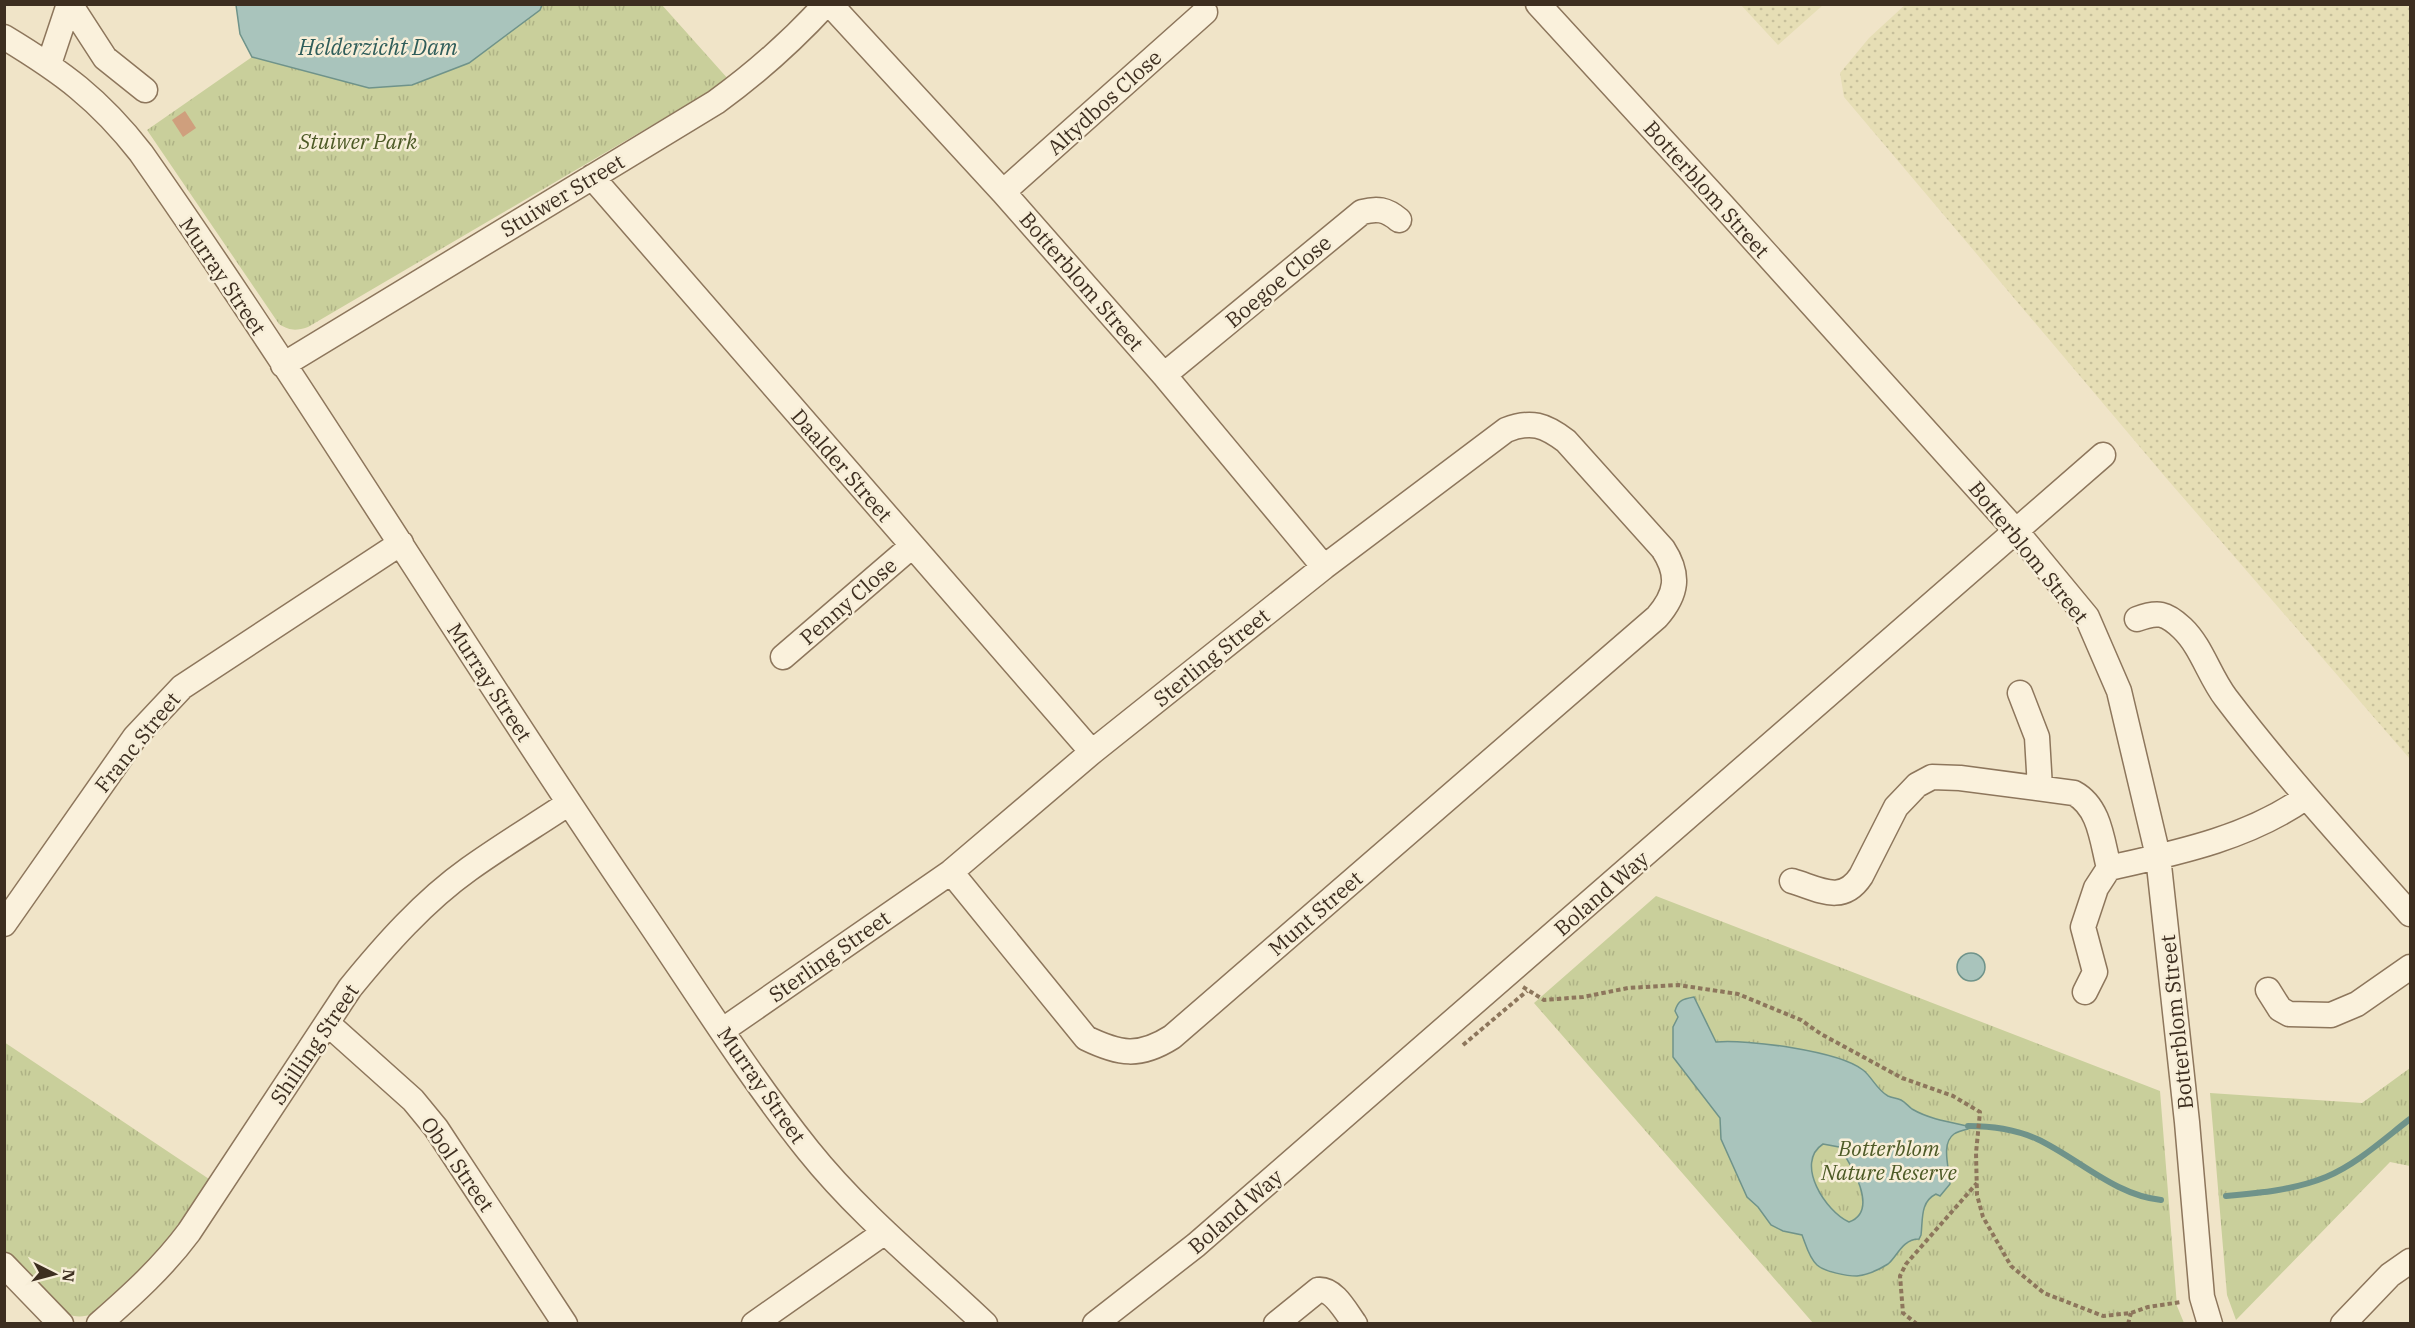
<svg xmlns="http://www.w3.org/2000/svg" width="2415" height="1328" font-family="'IBM Plex Serif',serif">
<defs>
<pattern id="farmland-dots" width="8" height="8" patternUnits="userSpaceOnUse" patternTransform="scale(1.5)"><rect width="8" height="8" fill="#e6deb5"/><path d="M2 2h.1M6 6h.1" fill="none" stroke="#c6bf9b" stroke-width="1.8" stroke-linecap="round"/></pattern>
<pattern id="park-tufts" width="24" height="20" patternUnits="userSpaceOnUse" patternTransform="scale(1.5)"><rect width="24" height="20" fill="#c9cf9b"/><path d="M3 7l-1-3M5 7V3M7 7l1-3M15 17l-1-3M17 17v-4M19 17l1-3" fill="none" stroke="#aeb285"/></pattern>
</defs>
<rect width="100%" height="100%" fill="#f0e4c8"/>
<path fill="url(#farmland-dots)" d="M1906 4 2410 5V759L2167 479 1844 97 1840 73 1869 38Z
M1741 5H1823L1778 45Z"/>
<path fill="url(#park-tufts)" d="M236 5H662L729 80 308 327C296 331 290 331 279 324L147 130 252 57 240 34Z
M1656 896 2160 1091 2177 1306 2184 1323H1813L1534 1003Z
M4 1042 209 1179 157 1255 93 1314C84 1317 75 1318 66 1313 49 1304 19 1267 5 1252Z
M2410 1068V1166L2390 1162 2236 1320 2227 1295 2210 1093 2362 1103Z"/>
<path fill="#a9c4bc" stroke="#6f938a" stroke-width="1.5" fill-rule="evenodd" d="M236 5V4L542 5 540 10 469 63 412 85 369 88 252 57 240 34Z
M1957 967a14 14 0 1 1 28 0a14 14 0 1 1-28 0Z
M1694 997 1716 1042C1747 1039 1839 1051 1863 1070 1872 1077 1877 1090 1888 1096 1892 1098 1897 1098 1901 1100 1905 1102 1908 1106 1912 1109 1929 1119 1949 1122 1968 1126V1129C1964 1130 1957 1132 1954 1134 1940 1144 1950 1170 1950 1184L1940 1196 1936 1194C1920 1202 1923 1219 1921 1235L1919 1239C1902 1239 1897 1257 1888 1264 1880 1269 1867 1275 1857 1276 1847 1276 1825 1272 1817 1265 1809 1258 1806 1245 1802 1235L1783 1231 1771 1225 1758 1207 1747 1197 1721 1139 1720 1118 1673 1057V1027L1678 1017 1675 1011C1678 1000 1683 999 1694 997ZM1823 1144 1839 1147C1851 1164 1880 1211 1849 1222 1826 1212 1794 1163 1823 1144Z"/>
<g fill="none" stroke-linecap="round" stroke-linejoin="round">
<path stroke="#6f938a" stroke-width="6" d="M1968 1126C1991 1126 2015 1129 2037 1139 2078 1158 2114 1195 2161 1200
M2226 1196C2260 1193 2294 1190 2326 1177 2357 1164 2384 1139 2410 1119"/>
</g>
<path fill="#cf9f7d" d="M185 111 196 128 183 137 172 120Z"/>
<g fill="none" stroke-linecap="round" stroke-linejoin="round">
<defs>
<path id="minor" d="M70 4 105 58 145 90
M830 4 1003 192 1164 375 1324 567
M1538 4 1725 208 2016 531 2087 617 2119 691 2158 856 2187 1122 2202 1297 2210 1324
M4 37C62 72 99 99 141 153 312 397 466 653 634 900 691 983 745 1071 808 1150 860 1215 925 1267 985 1324
M49 64 69 4
M592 177 1092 752
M1003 192 1205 12
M283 365 716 102C756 73 792 41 826 4
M1164 375 1362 212C1377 208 1386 209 1399 220
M2137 619C2158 611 2166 613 2182 628 2202 647 2209 676 2226 698 2283 773 2347 843 2410 914
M783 657 912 546
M2020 693 2037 737 2040 788
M1792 881C1819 889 1842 905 1861 876L1896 807 1917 785 1932 777 1960 778 2074 793C2100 807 2102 841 2109 868 2176 853 2249 838 2306 797
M4 924 135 737 182 687 401 543
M2268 990 2280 1009 2289 1014 2331 1015 2357 1004 2410 967
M2085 992 2095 972 2083 927 2096 888 2109 868
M327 1023 413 1100 436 1128 565 1324
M723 1030 951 872 1092 752 1324 567 1506 430C1531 420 1545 425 1566 441L1663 549C1680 575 1677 594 1657 617L1172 1037C1139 1058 1119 1054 1086 1038L951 872
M4 1265 61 1324
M99 1324C132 1295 163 1267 189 1232L350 988C385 945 424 901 469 869 501 846 536 825 569 803
M754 1324 885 1232
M1095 1324 1196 1245 2103 455
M1276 1324 1318 1290C1334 1288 1346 1312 1355 1324
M2343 1324 2390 1275 2410 1261"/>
</defs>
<use href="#minor" stroke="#8d765c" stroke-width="27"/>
<path stroke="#8d765c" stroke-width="4" stroke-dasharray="4.5 3" stroke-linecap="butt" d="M1523 987 1544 1000 1583 997 1628 988 1678 985 1738 994 1801 1020 1821 1034 1902 1078 1953 1096 1980 1112 1976 1153 1977 1195 1983 1217 2011 1266 2044 1293 2103 1316 2131 1313 2148 1307 2181 1302
M1463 1045 1527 991
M1917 1324 1903 1313 1900 1276 1906 1264 1977 1183
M2128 1324 2131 1313"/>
<use href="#minor" stroke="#faf1dc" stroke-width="24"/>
</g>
<g text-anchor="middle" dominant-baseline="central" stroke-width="5" stroke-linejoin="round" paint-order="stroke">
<g font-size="21" fill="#3d2e20" stroke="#f7eed8">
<text transform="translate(1104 102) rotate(-42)">Altydbos Close</text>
<text transform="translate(1707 189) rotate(48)">Botterblom Street</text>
<text transform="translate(562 195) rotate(-31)">Stuiwer Street</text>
<text transform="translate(223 276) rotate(56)">Murray Street</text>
<text transform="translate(1082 281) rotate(49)">Botterblom Street</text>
<text transform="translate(1278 281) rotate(-40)">Boegoe Close</text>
<text transform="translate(842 465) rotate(49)">Daalder Street</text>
<text transform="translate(2029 552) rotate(51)">Botterblom Street</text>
<text transform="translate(848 601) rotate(-41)">Penny Close</text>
<text transform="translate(1211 657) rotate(-39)">Sterling Street</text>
<text transform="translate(490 682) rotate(57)">Murray Street</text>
<text transform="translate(137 742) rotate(-51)">Franc Street</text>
<text transform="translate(1601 893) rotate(-41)">Boland Way</text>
<text transform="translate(1315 913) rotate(-41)">Munt Street</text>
<text transform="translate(829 956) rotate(-35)">Sterling Street</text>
<text transform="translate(2176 1022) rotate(-96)">Botterblom Street</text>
<text transform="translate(314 1044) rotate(-56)">Shilling Street</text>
<text transform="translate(762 1085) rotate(55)">Murray Street</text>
<text transform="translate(458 1164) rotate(55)">Obol Street</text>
<text transform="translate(1235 1211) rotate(-41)">Boland Way</text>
</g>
<g font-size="21" font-style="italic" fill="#4d5a26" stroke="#f7eed8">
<text x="358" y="141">Stuiwer Park</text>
<text x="1889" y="1148">Botterblom<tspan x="1889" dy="24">Nature Reserve</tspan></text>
</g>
<g font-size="22" font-style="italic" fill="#2f5d5a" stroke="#f7eed8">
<text x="378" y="46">Helderzicht Dam</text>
</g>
</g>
<rect width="2415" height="1328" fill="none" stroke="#3d2e20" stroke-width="12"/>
<g transform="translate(54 1274) rotate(96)" stroke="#f7eed8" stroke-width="4.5" paint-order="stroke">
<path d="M0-4.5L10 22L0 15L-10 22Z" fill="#3d2e20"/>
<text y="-9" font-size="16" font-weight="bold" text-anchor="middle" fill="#3d2e20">N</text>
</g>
</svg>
